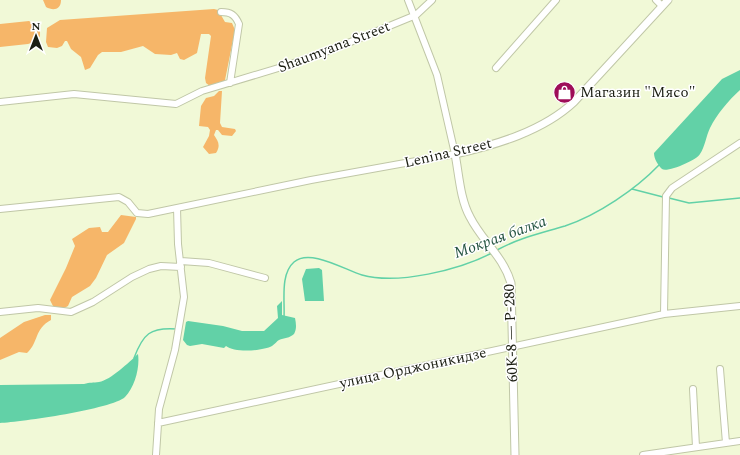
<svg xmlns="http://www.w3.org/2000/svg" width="740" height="455" font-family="Spectral,serif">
<rect width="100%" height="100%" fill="#f1f9d7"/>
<path fill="#f6b669" d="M43 0H61C61 10 53 11 46 7Z
M214 9 218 10 225 22 232 23 235 30 225 80 222 83 210 86 206 83 205 78 211 36 209 34H201L197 53 184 60 180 59 177 53 171 55 155 54 143 46 121 52H102L98 55 90 68 85 70 81 57 71 49 67 41H65L62 46 57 48 48 47 46 42 47 28 60 20Z
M29 21 40 28V36L37 41 28 44 0 47V24Z
M219 91H222L220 123 222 127 235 129 236 131 232 136 222 135 218 130H216L214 135C218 141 221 145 216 153L209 154 203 147 209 136 210 130 208 127 199 126 201 106 206 98 214 96Z
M121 215 136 217V219L124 243 107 255 96 278 90 286 72 297 68 306 62 309 53 306 50 300 66 268 75 246 72 239 89 228 100 227 102 232H108Z
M45 315H51V320C34 329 39 342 27 353L19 352 0 360V338L24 322Z"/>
<path fill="#62d1a7" d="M740 70V90C728 101 717 114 710 128 706 136 705 147 700 154 697 160 667 173 662 169 658 165 654 159 654 153L722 79Z
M306 269 319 268 322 270 324 301H305L302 279Z
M282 301V315L295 318C296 323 297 329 294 334 290 338 284 338 279 340 277 341 275 344 272 346 263 351 234 353 226 346L224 348 202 344 190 346 187 345 183 340 186 322 188 321 223 326 242 331H264L278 318 277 306Z
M138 354C140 367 135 387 125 397 112 409 21 422 0 423V385L84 384C90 382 93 383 99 382 111 380 129 362 138 354Z"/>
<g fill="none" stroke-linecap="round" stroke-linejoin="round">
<path stroke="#62d1a7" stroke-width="1.5" d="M632 189 663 197
M669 198 689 203 740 198
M497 250C519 238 542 233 565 226 598 215 636 189 659 165
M284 317C285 301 280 274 294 262 310 248 345 270 362 275 398 285 459 270 492 253
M134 358C143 334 150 327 177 329"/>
<defs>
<path id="minor" d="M656 0 662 6
M221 12C231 12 235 15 239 24L230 83
M496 68 556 0
M0 102 74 94 176 104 202 91 285 66 331 50 416 15 432 0
M0 209 119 197 128 202 137 213 148 214 311 180 455 154 437 75 408 0
M181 261 209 263 265 278
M0 312 38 308 71 312 93 302 132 277 149 269 161 266 181 267
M664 314 666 196 672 188 740 143
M720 369 726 443
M693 389 696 447
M158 423 664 314 740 306
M156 455 159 409 175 350 184 297 178 244 177 208
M643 455 740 441"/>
<path id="tertiary" d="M515 455 511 283C503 256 482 241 470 217 460 199 459 174 455 154 496 145 543 131 574 102L668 0"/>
</defs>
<use href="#minor" stroke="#c0c7a7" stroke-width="8"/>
<use href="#tertiary" stroke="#c0c7a7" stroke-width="9"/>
<use href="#minor" stroke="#fff" stroke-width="6"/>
<use href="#tertiary" stroke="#fff" stroke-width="7"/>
</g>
<defs>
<symbol id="shop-disc" viewBox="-11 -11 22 22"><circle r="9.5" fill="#9e0d58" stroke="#fff"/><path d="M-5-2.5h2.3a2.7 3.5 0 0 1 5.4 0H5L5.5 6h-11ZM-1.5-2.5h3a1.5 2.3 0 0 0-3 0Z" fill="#fff"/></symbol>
</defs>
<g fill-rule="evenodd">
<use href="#shop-disc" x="552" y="80" width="25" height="25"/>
</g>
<g text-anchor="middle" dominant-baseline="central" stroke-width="3" stroke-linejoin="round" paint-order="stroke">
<g font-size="15" fill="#1b1e12" stroke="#fff">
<text transform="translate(334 47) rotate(-21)">Shaumyana Street</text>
<text transform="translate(448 153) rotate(-13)">Lenina Street</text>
<text transform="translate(511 333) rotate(-92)">60К-8 — Р-280</text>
<text transform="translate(413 368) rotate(-12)">улица Орджоникидзе</text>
</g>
<g font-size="15" fill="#1b1e12" stroke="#fff" text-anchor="start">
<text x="580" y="92">Магазин "Мясо"</text>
</g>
<g font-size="16" font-style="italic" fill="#265543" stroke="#fff">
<text transform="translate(500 237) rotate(-20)">Мокрая балка</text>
</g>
</g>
<g transform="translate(36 36)" stroke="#ffffff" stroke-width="3" paint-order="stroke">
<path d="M0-3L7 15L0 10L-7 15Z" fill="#1b1e12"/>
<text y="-6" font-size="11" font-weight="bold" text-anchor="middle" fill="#1b1e12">N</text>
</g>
</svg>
